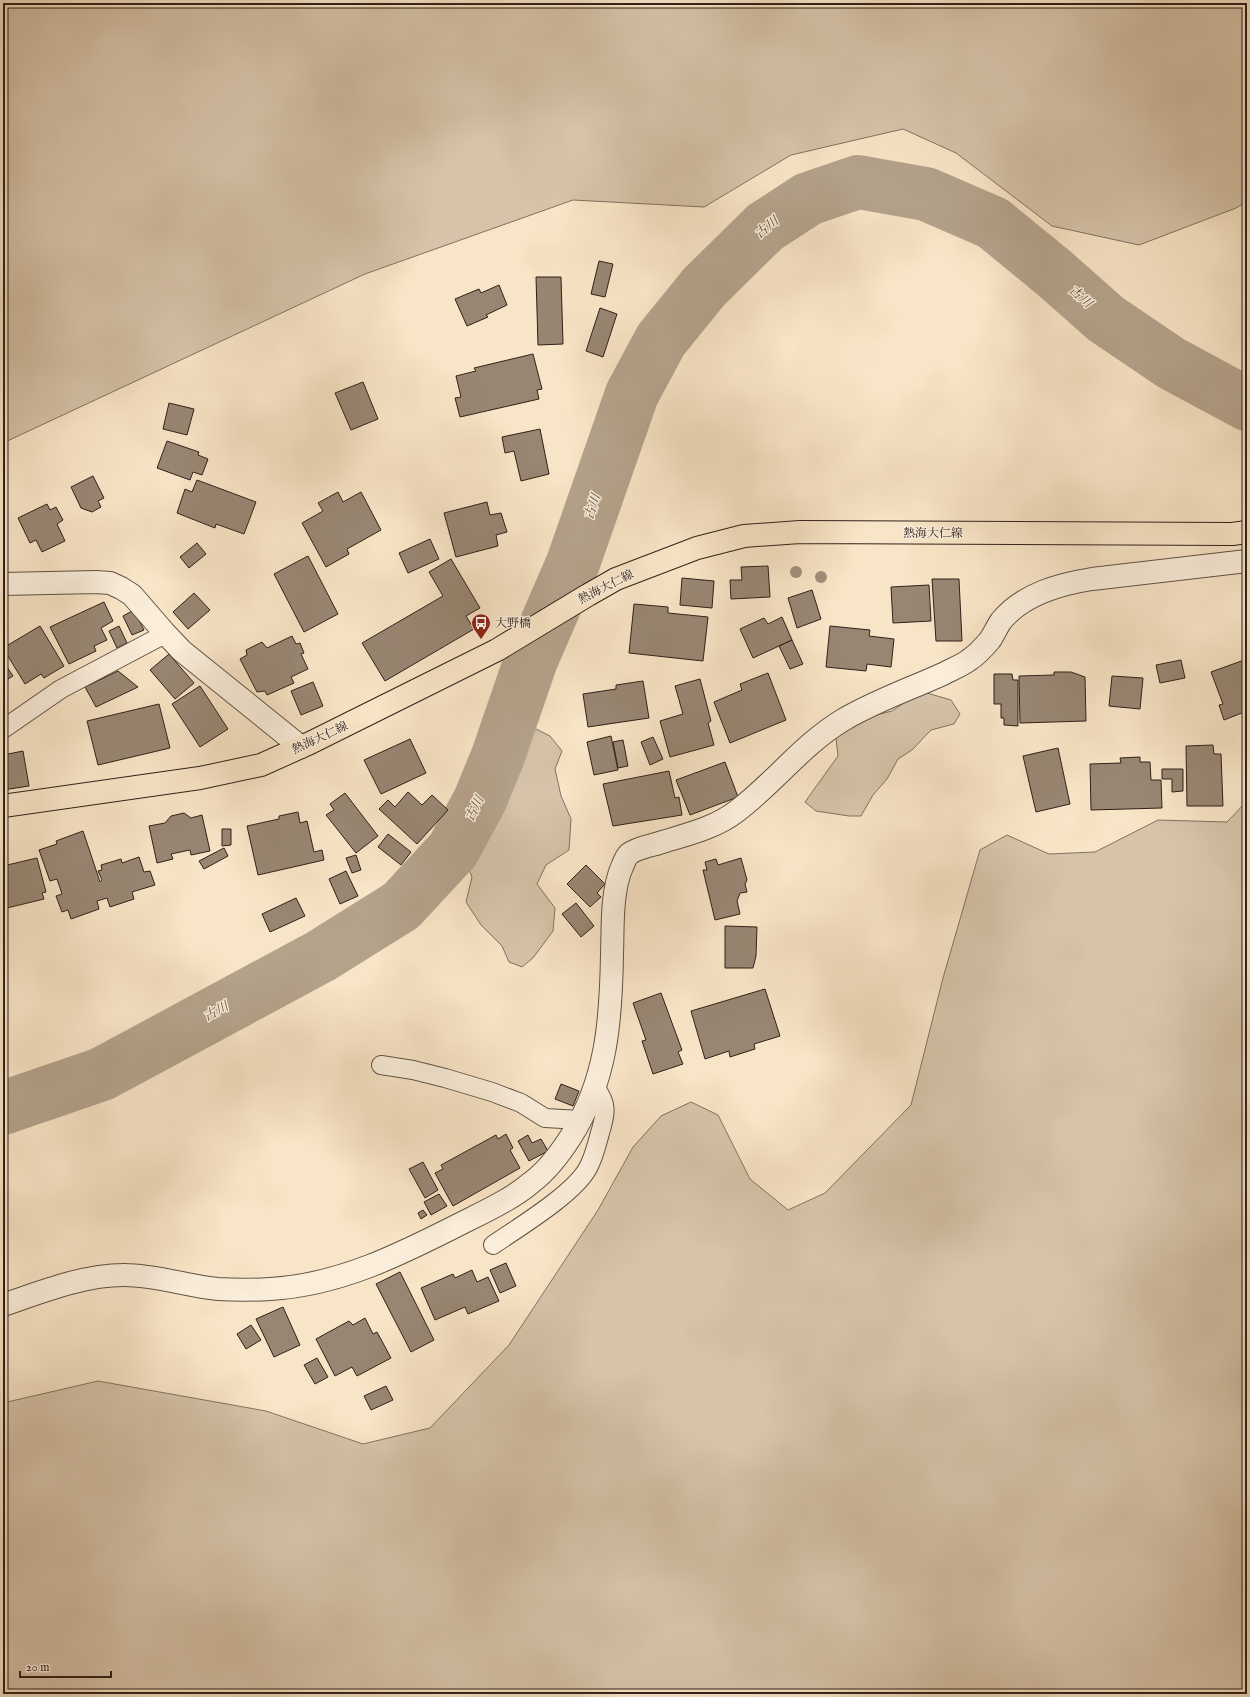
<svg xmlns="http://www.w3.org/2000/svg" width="1250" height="1697" font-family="'IM FELL English','Noto Serif JP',serif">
<rect width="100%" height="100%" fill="#f8e4c6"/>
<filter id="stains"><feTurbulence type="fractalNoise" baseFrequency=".005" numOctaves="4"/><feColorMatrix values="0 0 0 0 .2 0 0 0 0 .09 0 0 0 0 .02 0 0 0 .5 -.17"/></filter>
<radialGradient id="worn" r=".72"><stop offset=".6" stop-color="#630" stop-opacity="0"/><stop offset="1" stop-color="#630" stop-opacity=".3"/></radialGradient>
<path fill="#d6c3a9" stroke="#827261" d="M3 3H1247V201L1236 208 1139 245 1052 226 956 153 903 129 791 155 704 207 573 200 365 274 3 443Z
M927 693 951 700 960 714 954 724 931 730 912 750 898 759 887 779 873 795 861 816H849L816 811 805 802 838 756 836 738 856 720 892 711 913 697Z
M536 729 550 736 562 751 555 769 561 796 571 819 569 850 546 865 537 884 555 908 553 931 533 958 522 967 509 962 502 946 481 925 466 902 472 877 465 859 486 809 496 788 503 763 516 747 520 732Z
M1247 801V1694H3V1403L98 1381 266 1411 363 1444 430 1428 509 1345 598 1210 633 1147 661 1116 691 1102 718 1115 750 1179 788 1210 825 1193 911 1105 943 978 980 850 1007 835 1049 854 1095 852 1158 820 1227 822Z"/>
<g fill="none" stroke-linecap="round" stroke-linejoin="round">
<path stroke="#b4a28b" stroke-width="54" d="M3 1108 102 1074 321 956 401 906 453 850 480 800 498 756 531 660 573 563 632 394 661 340 704 287 765 227 808 199 858 182 926 194 993 223 1054 273 1106 319 1171 363 1247 404"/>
</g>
<path fill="#988673" stroke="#2f2119" d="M599 261 613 264 605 297 591 294Z
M536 277H561L563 344 538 345Z
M499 285 507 305 486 315 488 317 467 326 455 299 479 289 481 293Z
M600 308 617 314 603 357 586 351Z
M533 354 542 389 537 390 539 399 460 417 455 398 461 397 456 376 476 371 474 368Z
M363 382 378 419 351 430 335 393Z
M169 403 194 409 187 435 163 429Z
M540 429 549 474 521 481 514 451 505 453 502 437Z
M167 441 199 452 198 455 208 459 202 475 193 472 190 480 157 468Z
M93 476 104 498 98 501 101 507 92 512 81 508 71 487Z
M197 480 256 502 244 534 216 524 215 528 177 513 185 489 192 492Z
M338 492 343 502 361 492 381 530 347 549 349 554 326 567 302 523 323 511 318 503Z
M487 502 490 515 501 513 507 532 496 535 498 546 456 557 444 513Z
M47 504 50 510 56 507 63 520 57 524 65 541 42 552 36 540 30 543 18 518Z
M430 539 439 559 408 573 399 553Z
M197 543 206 554 189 568 180 557Z
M308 556 338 614 304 632 274 574Z
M451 559 480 608 466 616 474 629 385 681 362 643 443 596 429 572Z
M768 566 770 597 731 599 730 580H742L741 567Z
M682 578 714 581 712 608 680 605Z
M932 579H959L962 641H936Z
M929 585 931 621 893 623 891 587Z
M812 590 821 619 797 628 788 598Z
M194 593 210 610 188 629 173 612Z
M104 602 113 621 101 628 107 640 94 646 96 651 69 664 50 627Z
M634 604 668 607V613L708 617 703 661 629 653Z
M134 610 144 630 132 635 123 616Z
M782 617 792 640 753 658 740 629 764 618 768 624Z
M40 626 64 666 44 678 41 674 25 684 3 648Z
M119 626 127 643 117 648 109 631Z
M830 626 870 630 869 636 894 639 891 667 867 664 866 671 826 667Z
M292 636 296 644 300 643 304 653 301 654 308 669 291 677 294 683 267 695 265 691 257 692 240 659 247 655 246 650 262 642 267 648Z
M792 640 803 664 790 669 779 646Z
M169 654 194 683 175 699 150 670Z
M1247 659V711L1224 720 1219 705 1223 704 1211 672Z
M1181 660 1185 678 1160 683 1156 665Z
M3 661 13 676 3 682Z
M118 671 138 687 96 707 85 687Z
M1054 672H1071L1085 677 1086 721 1020 723 1019 676 1054 675Z
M768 673 786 720 730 743 714 702 742 690 740 684Z
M994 674H1012L1013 680H1018V726L1004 725V718H1001V704H994Z
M1112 676 1143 678 1140 709 1109 706Z
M700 679 711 721 708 723 714 745 670 757 660 721 683 714 675 686Z
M643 681 649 718 588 727 583 694 616 689V685Z
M313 682 323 706 301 715 291 691Z
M200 686 228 729 200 747 172 704Z
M159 704 170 748 98 765 87 721Z
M611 736 618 770 594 775 587 742Z
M653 737 663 759 650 765 641 742Z
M410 739 426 773 381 794 364 760Z
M623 740 628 766 618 768 613 742Z
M1213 745 1214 754H1221L1223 806H1187L1186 746Z
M1058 748 1070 804 1036 812 1023 756Z
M23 751 29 786 3 790V755Z
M1140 757V762H1150L1151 780H1161L1162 808 1091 810 1090 764 1121 763 1120 758Z
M725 762 738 797 690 815 676 780Z
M1162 769H1183V791L1172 792V779H1162Z
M669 771 675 798 679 797 682 815 613 826 603 784Z
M408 792 422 805 432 795 448 810 417 844 379 809 388 800 395 807Z
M345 793 378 836 356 853 326 815 334 810 330 804Z
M298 812 300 823 307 821 314 852 322 850 324 860 258 875 247 826 279 819V816Z
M184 813 191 818 202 815 210 851 191 855 190 850 171 854 173 859 157 863 149 826 165 823 171 816Z
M222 829H231V845L222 846Z
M83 831 100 882 102 880 98 871 102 870 101 865 121 859 122 863 139 857 144 872 150 871 155 885 132 892 134 899 110 907 107 898 97 901 99 909 71 919 68 910 62 912 56 896 62 894 57 879 50 881 39 850 57 844 56 841Z
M388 834 411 852 401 865 378 847Z
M224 848 228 856 204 869 199 861Z
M356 855 361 870 352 873 346 858Z
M37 858 46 892 42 893 44 899 3 909V866Z
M741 858 747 880 745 884 747 892 740 893 737 901 740 914 715 920 703 870H707L705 862 716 859 718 865Z
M586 865 605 884 597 893 601 897 590 907 567 884Z
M346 871 358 896 340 904 329 879Z
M296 898 305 916 270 932 262 914Z
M576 903 594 926 581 937 562 914Z
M725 926 757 927 756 956 753 968H725Z
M765 989 780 1036 754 1044 755 1049 730 1057 729 1051 705 1059 691 1011Z
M661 993 682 1050 678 1052 683 1064 653 1074 642 1041 646 1040 633 1003Z
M561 1084 579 1091 573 1106 555 1099Z
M506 1134 513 1148 510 1150 520 1168 453 1206 435 1173 443 1169 441 1165 496 1135 498 1139Z
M528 1135 532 1143 541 1139 548 1151 529 1161 518 1141Z
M423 1162 438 1190 425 1198 409 1169Z
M439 1194 447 1206 431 1215 424 1202Z
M423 1210 427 1215 421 1219 418 1213Z
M506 1263 516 1286 500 1293 490 1270Z
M472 1270 477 1282 488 1277 499 1301 468 1314 465 1307 435 1320 421 1288 453 1274 455 1278Z
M400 1272 434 1340 411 1352 376 1284Z
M283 1307 300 1345 274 1357 256 1319Z
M365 1318 373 1334 377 1332 391 1358 357 1376 352 1367 335 1376 316 1339 349 1321 353 1325Z
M251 1325 261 1340 246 1349 237 1334Z
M317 1358 328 1377 315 1384 304 1365Z
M386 1386 393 1400 371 1410 364 1396Z"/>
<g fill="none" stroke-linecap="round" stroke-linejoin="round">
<defs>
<path id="lane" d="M3 729 61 689 165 634
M381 1065 413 1070 445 1078 492 1092 521 1103 545 1118 581 1120
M493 1245C519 1227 574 1194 588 1168 594 1157 597 1144 600 1133 606 1113 608 1104 595 1087"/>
<path id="street" d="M3 584 96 582 110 583 121 588 132 595 164 632 182 651 301 747
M3 1305C41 1292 83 1275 124 1275 156 1275 187 1286 218 1289 235 1290 253 1290 270 1289 340 1285 401 1254 462 1223 486 1211 512 1199 532 1182 548 1170 559 1155 570 1138 607 1081 611 1020 612 954 613 928 611 892 622 867 624 863 625 858 629 854 635 849 648 846 656 844 684 835 714 829 737 811 774 783 803 744 843 720 875 701 910 689 943 674 952 669 961 666 969 660 977 655 984 647 990 640 994 634 997 627 1001 621 1023 594 1060 584 1092 579L1247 561"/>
<path id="primary" d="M3 806 200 778 261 765 310 743 497 650 588 595 616 579 697 548 744 536 800 532 1232 534 1247 532"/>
</defs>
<use href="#lane" stroke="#615244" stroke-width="20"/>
<use href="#street" stroke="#615244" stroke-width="24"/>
<use href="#primary" stroke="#2f2119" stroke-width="24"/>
<use href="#lane" stroke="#faedda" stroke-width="18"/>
<use href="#street" stroke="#faedda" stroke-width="22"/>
<use href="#primary" stroke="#f8e4c6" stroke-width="22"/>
</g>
<g fill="#a18f7b">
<circle cx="796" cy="572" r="6"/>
<circle cx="821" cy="577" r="6"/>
</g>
<defs>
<symbol id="bus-pin" viewBox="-11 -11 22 30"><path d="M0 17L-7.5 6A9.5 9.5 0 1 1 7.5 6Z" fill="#8f2418" stroke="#faedda"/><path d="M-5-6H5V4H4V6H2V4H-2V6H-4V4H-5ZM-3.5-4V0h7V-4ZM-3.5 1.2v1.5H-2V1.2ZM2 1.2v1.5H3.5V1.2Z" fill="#fff"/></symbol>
</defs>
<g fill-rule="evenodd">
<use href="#bus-pin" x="470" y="612" width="22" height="30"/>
</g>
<g text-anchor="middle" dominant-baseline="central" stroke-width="3" stroke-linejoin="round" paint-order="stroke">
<g font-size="12" fill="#2f2119" stroke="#faedda">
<text x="933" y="533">熱海大仁線</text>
<text transform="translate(606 587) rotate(-27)">熱海大仁線</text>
<text transform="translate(320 738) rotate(-25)">熱海大仁線</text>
</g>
<g font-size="12" fill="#2f2119" stroke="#faedda" text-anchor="start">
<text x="495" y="623">大野橋</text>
</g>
<g font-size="13" font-style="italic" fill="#5e4e41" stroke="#faedda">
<text transform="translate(767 228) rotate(-39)">古川</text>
<text transform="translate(1080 297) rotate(41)">古川</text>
<text transform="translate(593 507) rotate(-71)">古川</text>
<text transform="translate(475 809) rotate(-63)">古川</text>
<text transform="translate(216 1012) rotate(-28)">古川</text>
</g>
</g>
<rect width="1250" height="1697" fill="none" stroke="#f8e4c6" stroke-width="16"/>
<rect x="4" y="4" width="1242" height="1689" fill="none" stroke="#2f2119" stroke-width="2"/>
<rect x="8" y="8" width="1234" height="1681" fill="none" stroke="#2f2119"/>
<path d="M20 1671v6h91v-6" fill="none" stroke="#2f2119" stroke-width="2"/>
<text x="26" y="1671" font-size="12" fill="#2f2119" stroke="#faedda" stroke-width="3" paint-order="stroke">20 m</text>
<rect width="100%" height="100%" filter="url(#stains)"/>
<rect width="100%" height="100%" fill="url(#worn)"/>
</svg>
